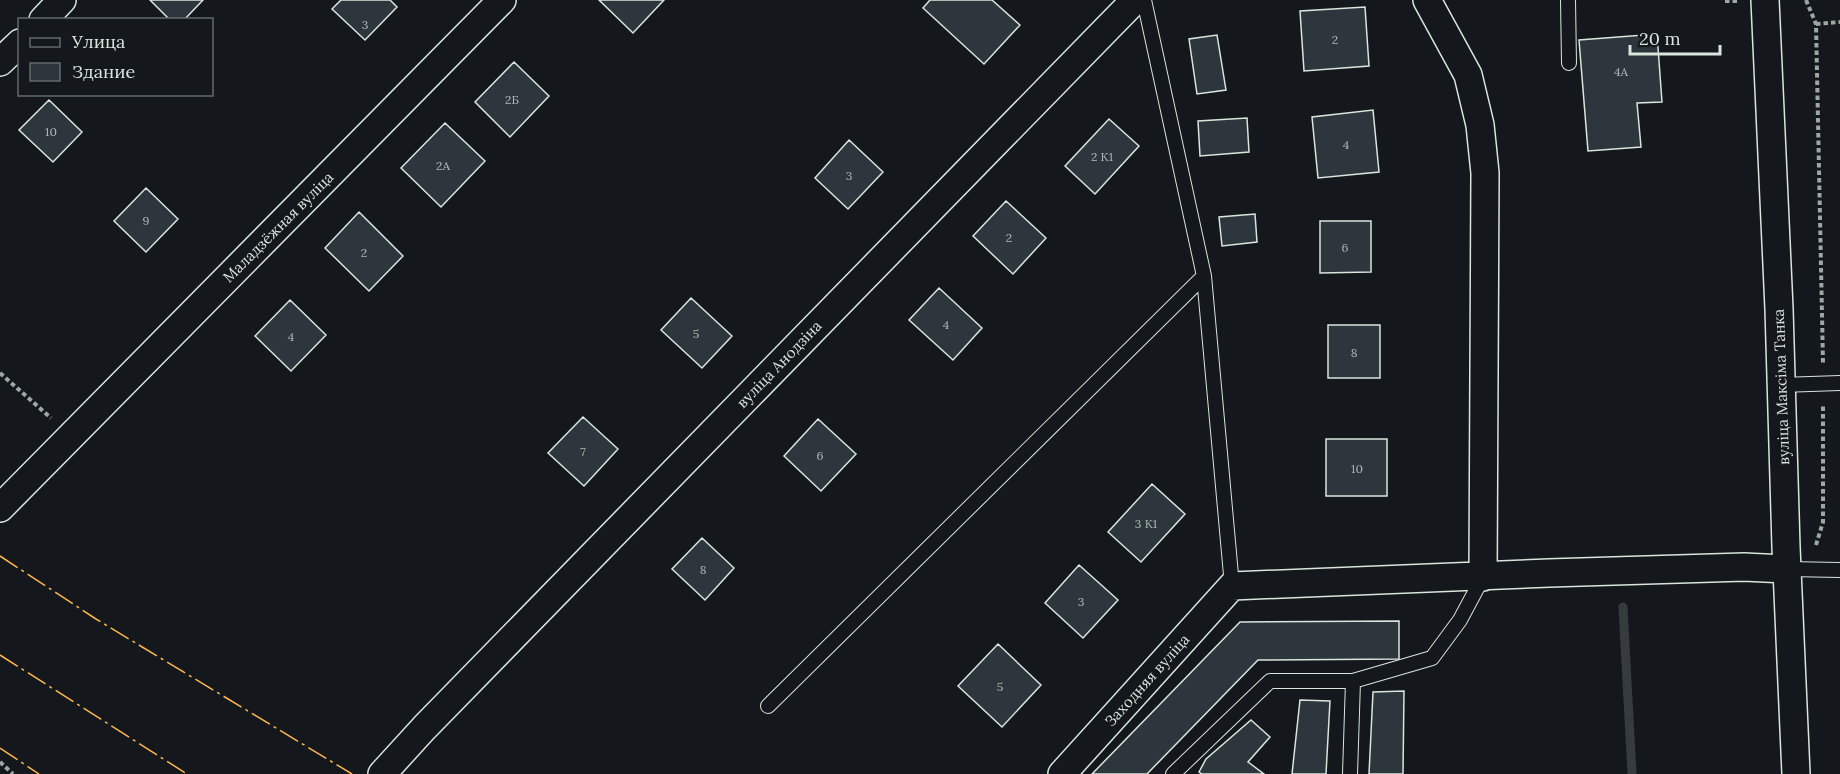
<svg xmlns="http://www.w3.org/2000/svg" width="1840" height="774" font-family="Lora,serif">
<rect width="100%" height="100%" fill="#14181c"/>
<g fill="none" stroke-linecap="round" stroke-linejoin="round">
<path stroke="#363b3e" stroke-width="9" d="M1623 607 1632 774"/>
</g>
<path fill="#2c363c" stroke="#d8e6dc" stroke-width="1.5" d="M150 0H203L184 20H170Z
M341 0H390L397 7 365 40 332 9Z
M599 0H664L633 33Z
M930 0H992L1020 25 984 64 923 8Z
M1365 7 1369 66 1304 71 1300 11Z
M1657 34 1662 102 1637 103 1641 147 1588 151 1579 40Z
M1217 35 1226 90 1197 94 1189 39Z
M514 62 549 96 510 137 475 102Z
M49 100 82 132 53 162 19 130Z
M1373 110 1379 172 1318 178 1312 117Z
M1247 118 1249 152 1200 156 1198 121Z
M1109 119 1139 146 1095 194 1065 166Z
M445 123 485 161 441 207 401 168Z
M849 140 883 172 848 209 815 178Z
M146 188 178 219 146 252 114 221Z
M1006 201 1046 238 1013 274 973 236Z
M359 212 403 256 369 291 325 248Z
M1255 214 1257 242 1222 246 1219 217Z
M1320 221H1371V272L1320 273Z
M939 288 982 328 953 360 909 320Z
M691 298 732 336 702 368 661 330Z
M290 300 326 335 291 371 255 336Z
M1328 325H1380V378H1328Z
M583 417 618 449 584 486 548 453Z
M818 419 856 454 821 491 784 456Z
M1326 439H1387V496H1326Z
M1152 484 1185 514 1141 562 1108 532Z
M702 538 734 568 705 600 672 569Z
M1079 565 1118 600 1083 638 1045 603Z
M1399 621V659L1258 660 1147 774H1092L1240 622Z
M998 644 1041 685 1002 727 958 686Z
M1404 691 1403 774H1369L1373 692Z
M1300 700 1330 701 1326 774H1292Z
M1251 720 1270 737 1248 762 1264 774H1202L1199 772 1206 759Z"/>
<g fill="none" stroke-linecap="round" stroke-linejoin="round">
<defs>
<path id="lane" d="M1144 0 1204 276 1232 586
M1568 0 1569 63
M1781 385 1840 383
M1787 569 1840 570
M768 706 1204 276
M1173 774 1270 681H1353L1432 658 1460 620 1483 577
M1350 774 1353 681"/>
<path id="street" d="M1427 0 1468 75 1480 125 1485 173 1483 577
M1765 0 1779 309 1786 547 1796 774
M43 20 62 0
M0 62 20 43
M0 508 502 0
M382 774 424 728 1135 0
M1062 774 1232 586 1549 573 1744 567 1787 569"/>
</defs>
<use href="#lane" stroke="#d8e6dc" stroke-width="16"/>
<use href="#street" stroke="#d8e6dc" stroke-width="30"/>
<path stroke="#9da8a2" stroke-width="4" stroke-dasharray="4.5 3" stroke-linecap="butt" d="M1806 0 1816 24 1823 363
M1725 1H1737
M1816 24 1840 22
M0 373 51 418
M1816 545 1823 522V404
M0 762 13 774"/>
<use href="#lane" stroke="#14181c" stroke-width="14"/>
<use href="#street" stroke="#14181c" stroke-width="27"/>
<path stroke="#ffb74d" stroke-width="1.5" stroke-dasharray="21 4.5 3 4.5" stroke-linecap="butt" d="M0 556 96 619 352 774
M0 655 187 774
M0 748 39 774"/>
</g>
<g text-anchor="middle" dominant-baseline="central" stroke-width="4.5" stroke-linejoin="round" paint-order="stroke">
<g font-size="12" fill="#adbab4">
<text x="365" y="24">3</text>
<text x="1335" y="39">2</text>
<text x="1621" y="71">4А</text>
<text x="512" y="99">2Б</text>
<text x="51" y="131">10</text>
<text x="1346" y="144">4</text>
<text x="1102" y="156">2 К1</text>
<text x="443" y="165">2А</text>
<text x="849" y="175">3</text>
<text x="146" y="220">9</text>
<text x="1009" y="237">2</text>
<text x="1345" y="247">6</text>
<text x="364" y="252">2</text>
<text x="946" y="324">4</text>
<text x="696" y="333">5</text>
<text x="291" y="336">4</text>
<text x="1354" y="352">8</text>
<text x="583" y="451">7</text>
<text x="820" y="455">6</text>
<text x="1357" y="468">10</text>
<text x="1146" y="523">3 К1</text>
<text x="703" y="569">8</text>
<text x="1081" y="601">3</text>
<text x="1000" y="686">5</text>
</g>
<g font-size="15" fill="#d8e6dc" stroke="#14181c">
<text transform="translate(278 227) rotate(-45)">Маладзёжная вуліца</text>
<text transform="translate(779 364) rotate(-46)">вуліца Анодзіна</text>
<text transform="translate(1781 387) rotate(-92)">вуліца Максіма Танка</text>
<text transform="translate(1147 680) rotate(-48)">Заходняя вуліца</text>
</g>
</g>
<rect x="18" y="18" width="195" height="78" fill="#14181c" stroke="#626a69" stroke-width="1.5"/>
<rect x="30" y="38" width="30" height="9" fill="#14181c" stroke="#626a69" stroke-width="1.5"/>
<text x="72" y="48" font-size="18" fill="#d8e6dc">Улица</text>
<rect x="30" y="63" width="30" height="18" fill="#2c363c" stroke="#626a69" stroke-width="1.5"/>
<text x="72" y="78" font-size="18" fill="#d8e6dc">Здание</text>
<path d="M1630 45v9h90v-9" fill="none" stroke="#d8e6dc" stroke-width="3"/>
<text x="1639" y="45" font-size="18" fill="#d8e6dc" stroke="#14181c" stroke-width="4.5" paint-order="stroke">20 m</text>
</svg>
